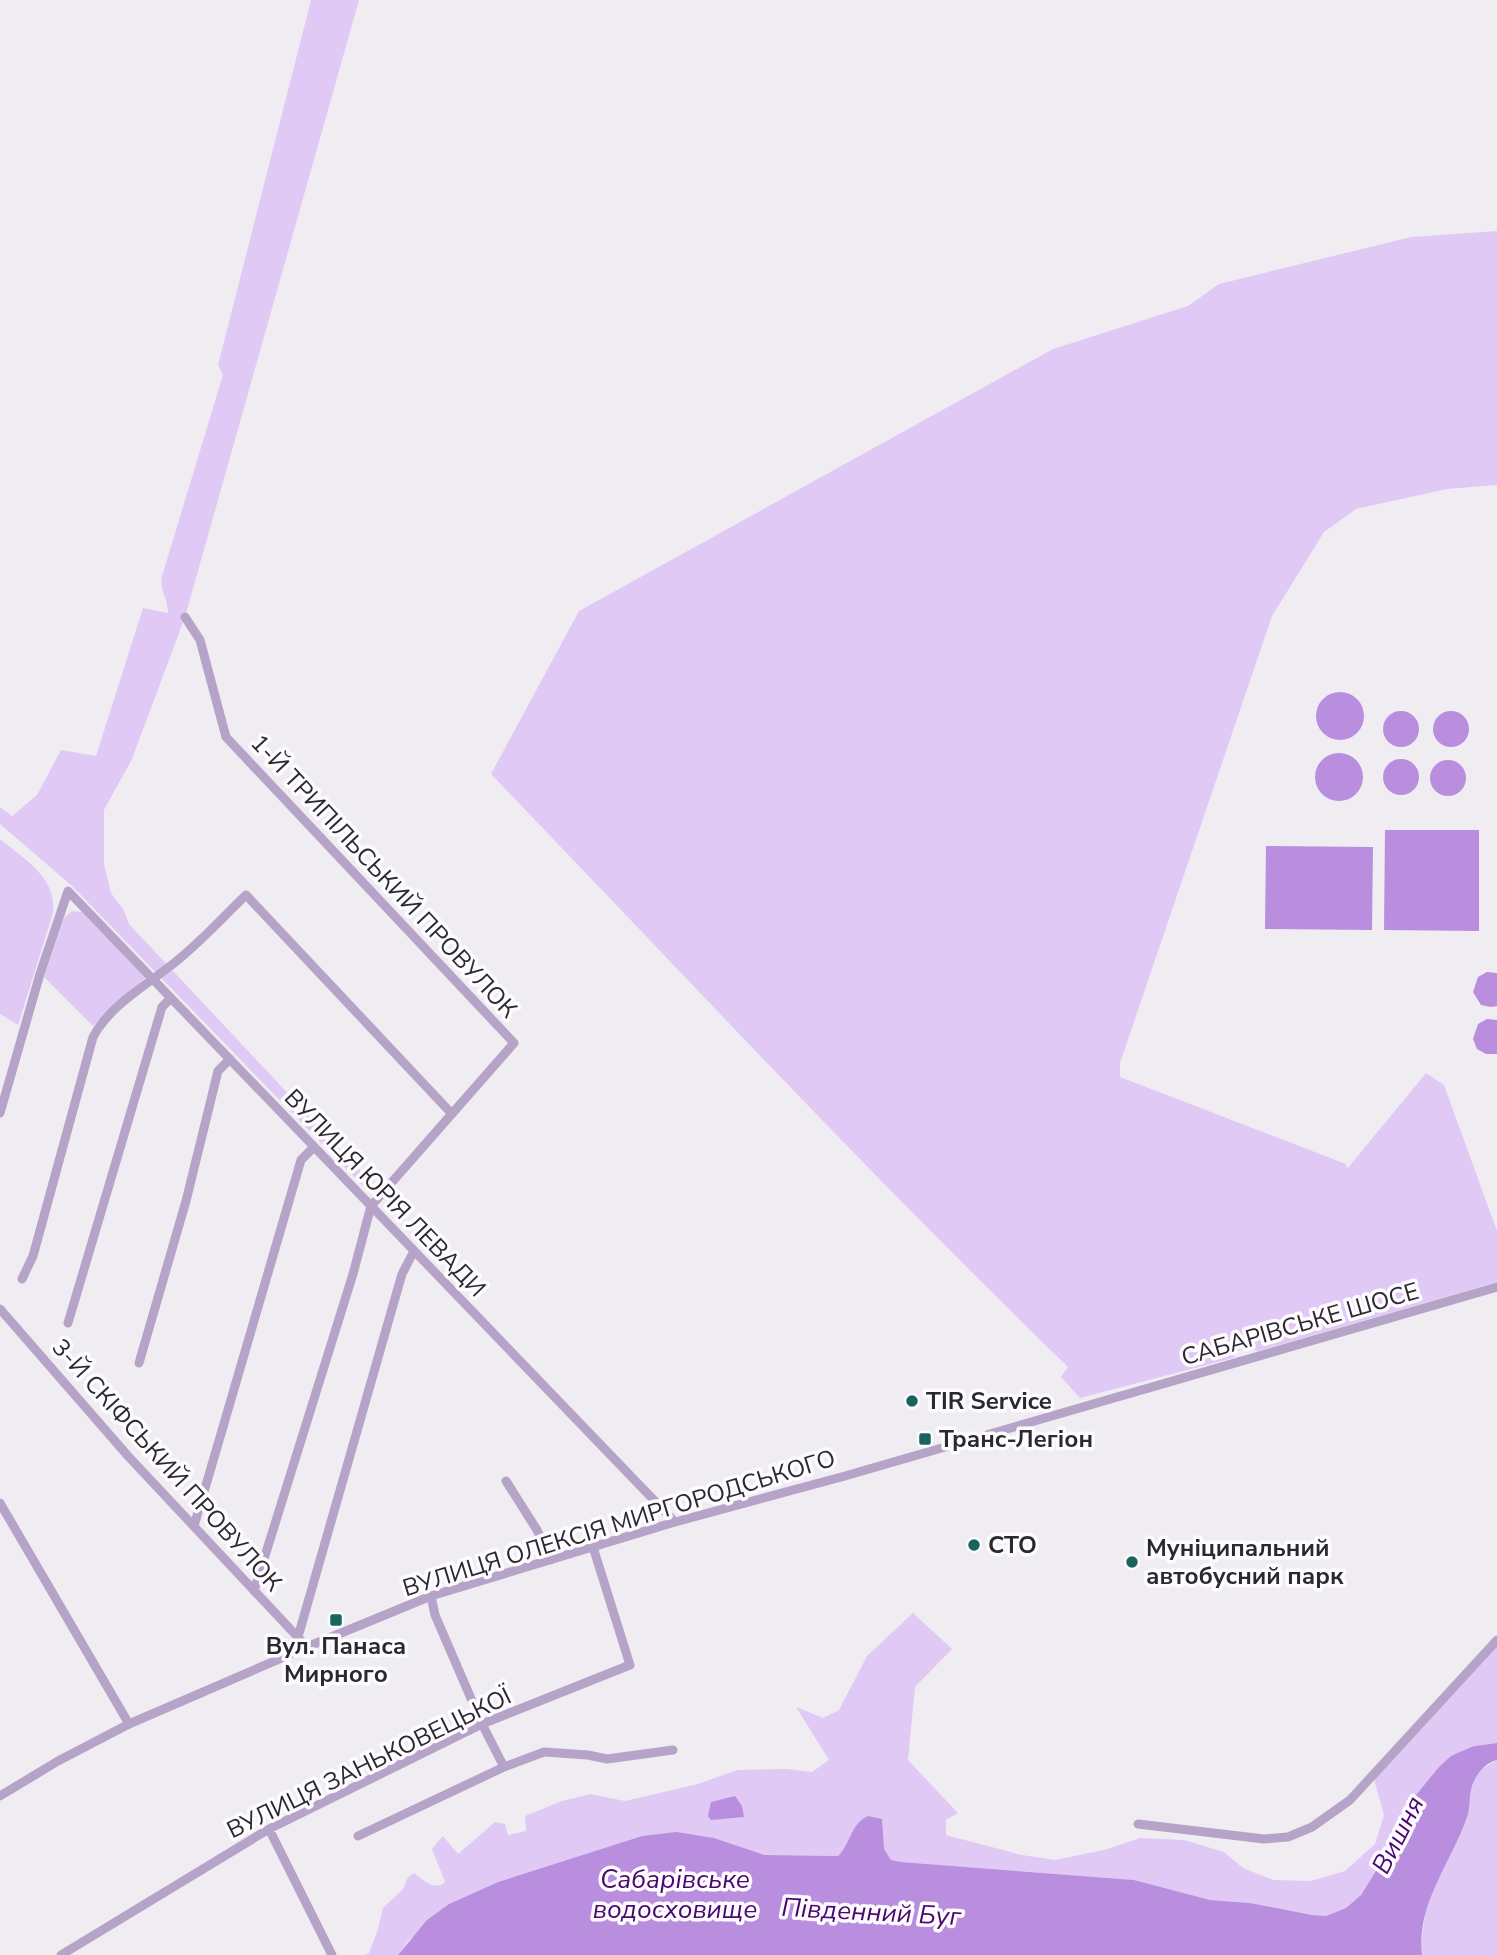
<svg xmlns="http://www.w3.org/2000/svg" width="1497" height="1955" font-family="'Nunito Sans',sans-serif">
<rect width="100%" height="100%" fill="#f0edf2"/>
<path fill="#e0c9f5" d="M311 0H359L185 617 132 759 104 810V864L111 893 123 909 129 924 369 1180 363 1186 72 886 0 824V807L12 816 37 795 61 750 96 756 143 608 168 613C168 599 159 589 162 576L223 375 218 365Z
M1497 231V485L1447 489 1356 509 1324 532 1272 616 1120 1063V1077L1346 1164 1347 1169 1426 1073 1444 1085 1497 1231V1282L1258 1351 1248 1348 1237 1351 1233 1358 1080 1398 1061 1377 1068 1367C870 1175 682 973 491 774L579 611 1053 349 1188 306 1219 284 1411 237Z
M0 839C25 860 57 877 53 913L18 1025 0 1014Z
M72 911 82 912 146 977 93 1026 44 977 64 918Z
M913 1613 952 1649 915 1687 908 1760 958 1813 946 1820V1835L1022 1855 1055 1860 1104 1850 1140 1838 1184 1840 1224 1852 1243 1868 1273 1880 1311 1881 1345 1871 1375 1844 1384 1815 1373 1776 1497 1640V1743L1474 1746 1462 1751 1412 1800 1392 1845 1361 1895 1346 1908 1326 1916 1312 1915 1250 1903 1209 1900 1134 1880 901 1862 891 1860 884 1849 851 1834 846 1848 838 1856 765 1855 714 1838 642 1836 498 1882 449 1904 408 1941 398 1955H365L369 1953 378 1929 383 1908 403 1889 408 1877 414 1873C424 1880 434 1892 445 1882L432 1849 443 1836 458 1854 495 1822 505 1824 508 1835 526 1831 525 1816 562 1801 590 1794 625 1801 698 1784 737 1770 787 1769 812 1772 829 1760 796 1707 823 1718 839 1710 867 1656Z
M1497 1760V1955H1422C1417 1910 1455 1828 1471 1784L1480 1770Z"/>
<path fill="#b98edf" d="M1316 716a24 24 0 1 1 48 0a24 24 0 1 1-48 0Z
M1433 729a18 18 0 1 1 36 0a18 18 0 1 1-36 0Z
M1383 729a18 18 0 1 1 36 0a18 18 0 1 1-36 0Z
M1315 777a24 24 0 1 1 48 0a24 24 0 1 1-48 0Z
M1383 777a18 18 0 1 1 36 0a18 18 0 1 1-36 0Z
M1430 778a18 18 0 1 1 36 0a18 18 0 1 1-36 0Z
M1385 830H1479V931L1384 930Z
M1266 846 1373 847 1372 930 1265 929Z
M1487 972 1497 973V1006L1491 1007 1481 1005 1473 992 1478 977Z
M1487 1019 1497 1020V1054H1486L1477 1049 1473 1039 1478 1024Z
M1497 1743V1760C1486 1763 1479 1771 1474 1781 1468 1792 1471 1806 1467 1817 1451 1863 1416 1904 1422 1955H398L427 1920 449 1904 498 1882 642 1836 676 1832 714 1838 765 1855 838 1856C851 1844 850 1824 868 1816L882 1819 884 1849 891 1860 901 1862 1134 1880 1210 1900 1250 1903 1312 1915 1326 1916 1346 1908 1361 1895 1392 1845 1412 1800 1439 1767 1451 1756 1462 1751 1474 1746Z
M735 1796 742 1806 744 1817 711 1820 708 1816 711 1802Z"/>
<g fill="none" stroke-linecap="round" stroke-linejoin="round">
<path stroke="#b6a4c8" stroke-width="9" d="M185 617 200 640 226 737 514 1043 371 1206 353 1274 254 1591
M0 1113 40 974 68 891 675 1522
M22 1279 33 1256 93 1037C109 1007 143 987 169 967 197 946 221 919 246 895L452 1114
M0 1309 128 1456 307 1647
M68 1323 162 1007 171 998
M139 1363 186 1201 218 1071 230 1059
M506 1481 537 1530 551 1560
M0 1503 129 1724
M194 1526 301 1160 314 1147
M431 1596 435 1615 482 1724 504 1767
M298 1637 402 1274 414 1251
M0 1796 58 1761 129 1724 307 1647 431 1596 675 1522 845 1476 1497 1287
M1138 1824 1264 1839 1288 1837 1312 1827 1350 1800 1497 1640
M269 1829 332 1955
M358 1836 504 1767 544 1752 588 1755 607 1759 673 1750
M61 1955 269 1829 482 1724 630 1665 593 1547"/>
</g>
<g fill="#19645e" stroke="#fdfbff" stroke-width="2.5">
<circle cx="912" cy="1401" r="7"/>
<rect x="918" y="1432" width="14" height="14" rx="3.5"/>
<circle cx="974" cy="1545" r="7"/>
<circle cx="1132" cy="1562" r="7"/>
<rect x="329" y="1613" width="14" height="14" rx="3.5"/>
</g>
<g text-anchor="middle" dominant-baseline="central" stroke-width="7" stroke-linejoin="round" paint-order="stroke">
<g font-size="24" fill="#2a292b" stroke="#fdfbff">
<text transform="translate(384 876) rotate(47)">1-Й ТРИПІЛЬСЬКИЙ ПРОВУЛОК</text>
<text transform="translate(385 1193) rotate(46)">ВУЛИЦЯ ЮРІЯ ЛЕВАДИ</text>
<text transform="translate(1300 1324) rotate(-16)">САБАРІВСЬКЕ ШОСЕ</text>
<text transform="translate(167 1465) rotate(48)">3-Й СКІФСЬКИЙ ПРОВУЛОК</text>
<text transform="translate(619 1523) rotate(-17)">ВУЛИЦЯ ОЛЕКСІЯ МИРГОРОДСЬКОГО</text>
<text transform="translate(369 1763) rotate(-26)">ВУЛИЦЯ ЗАНЬКОВЕЦЬКОЇ</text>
</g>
<g font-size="24" font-weight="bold" fill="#2a292b" stroke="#fdfbff" text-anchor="start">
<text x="926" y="1401">TIR Service</text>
<text x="939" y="1439">Транс-Легіон</text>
<text x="988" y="1545">СТО</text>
<text x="1146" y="1548">Муніципальний<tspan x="1146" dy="28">автобусний парк</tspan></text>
<text x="336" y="1646" text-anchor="middle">Вул. Панаса<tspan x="336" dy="28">Мирного</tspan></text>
</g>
<g font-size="26" font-style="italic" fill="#48096c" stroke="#fdfbff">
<text transform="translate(1398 1835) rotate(-63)">Вишня</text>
<text x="675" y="1879">Сабарівське<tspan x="675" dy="30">водосховище</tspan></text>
<text transform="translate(871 1912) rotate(3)">Південний Буг</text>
</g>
</g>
</svg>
